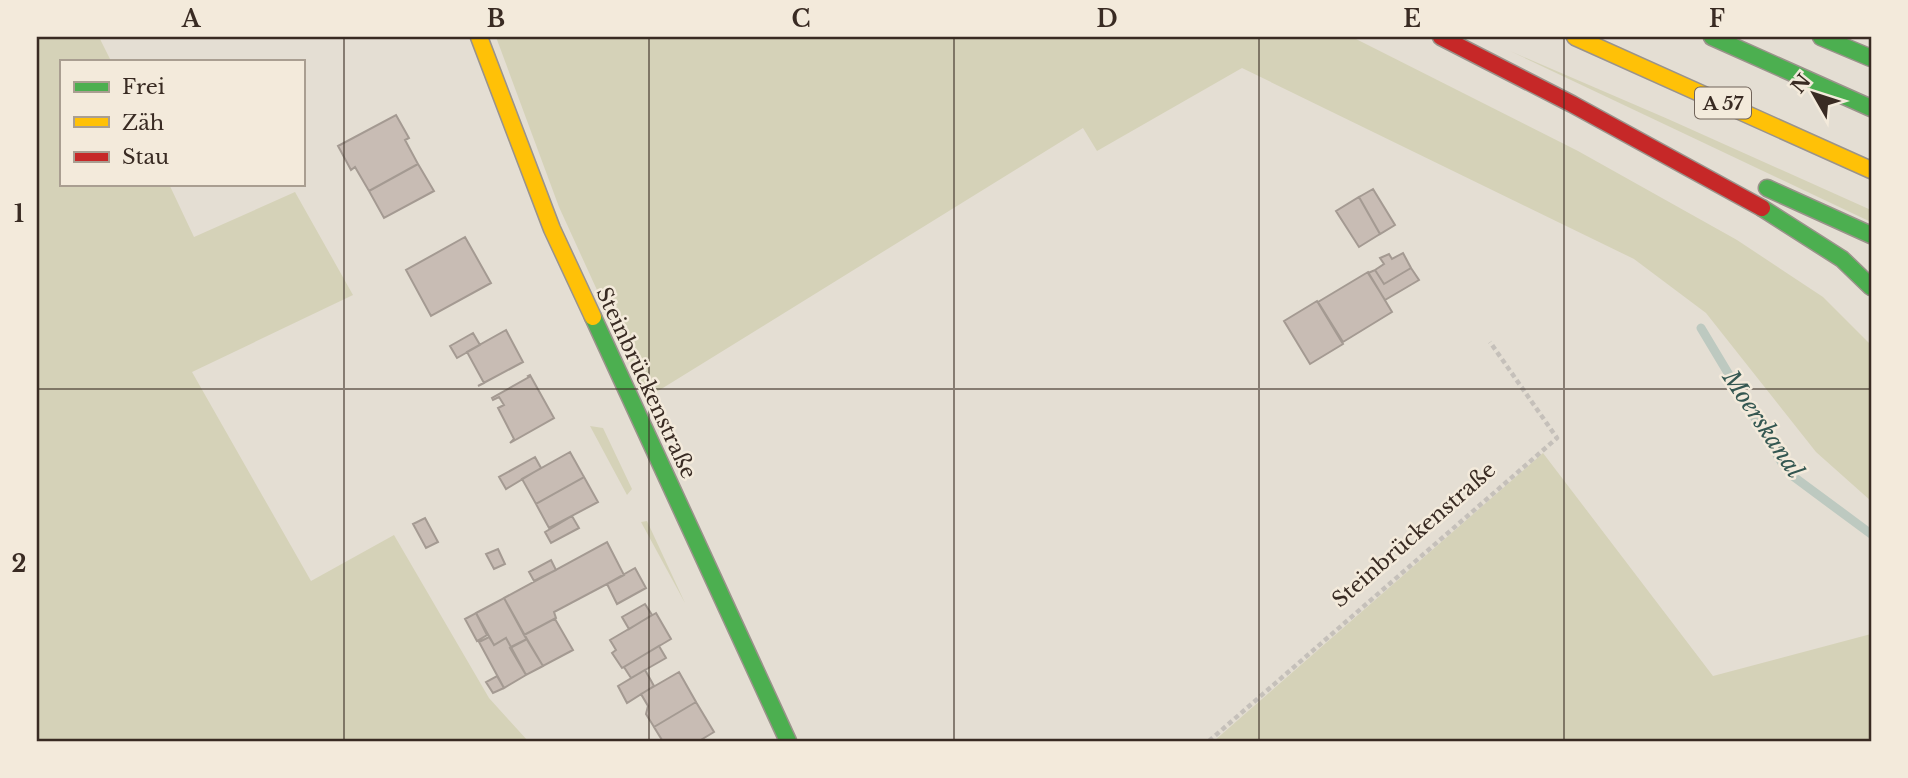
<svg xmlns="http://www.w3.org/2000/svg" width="1908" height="778" font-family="'Libre Baskerville',serif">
<rect width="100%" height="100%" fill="#e4ded3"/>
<path fill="#d5d2b8" d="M37 37H99L111 61H61V184H169L194 237 295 192 353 295 192 372 311 581 394 535 489 698 528 741H37Z
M496 37H1352L1578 151 1737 240 1823 297 1871 345V501L1816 452 1706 313 1634 259 1242 68 1097 151 1083 128 658 391 645 395 559 207Z
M1510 51 1668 119 1871 210V222Z
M590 426 603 428 632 489 627 495Z
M1543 453 1713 676 1871 634V741H1214Z
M647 521 685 603 641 522Z"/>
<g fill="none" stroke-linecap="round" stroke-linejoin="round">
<path stroke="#bdc9c0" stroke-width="9" d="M1701 328 1782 463 1794 477 1871 534"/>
</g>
<path fill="#c8bcb4" stroke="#a49a92" stroke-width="2" d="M396 115 409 138 405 140 418 164 369 191 355 167 351 170 338 146Z
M418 164 434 191 384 218 369 191Z
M1373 189 1395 225 1380 234 1359 197Z
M1359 197 1380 234 1359 247 1336 211Z
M465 237 491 283 431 316 406 270Z
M1403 253 1411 268 1384 284 1375 270 1384 264 1380 258 1389 254 1392 259Z
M1411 268 1419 280 1385 300 1368 273 1375 270 1384 284Z
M1368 272 1392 312 1343 342 1318 302Z
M1317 301 1343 344 1310 364 1284 321Z
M506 330 523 362 478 386 484 383 467 352Z
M473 333 480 345 457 358 450 346Z
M530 375 554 418 510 443 514 439 498 408 504 405 499 397 493 400 492 398 529 377 528 376Z
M570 452 584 477 536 504 522 479Z
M535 457 541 468 506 489 499 477Z
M584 477 598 502 549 528 536 504Z
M572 516 579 528 551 543 545 532Z
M425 518 438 542 426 548 413 524Z
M607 542 624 575 554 612 556 618 524 635 504 598Z
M498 549 505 564 494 569 486 554Z
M551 560 556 570 534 581 529 572Z
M635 568 646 588 617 604 607 584Z
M504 598 527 639 511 647 506 638 494 645 476 613Z
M645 604 652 615 629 629 622 617Z
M476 613 487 635 477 641 465 619Z
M656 613 671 639 622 668 612 653 616 650 610 640Z
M556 618 555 619 573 650 543 666 524 635Z
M489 637 494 645 506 638 526 675 504 688 479 642Z
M527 639 543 666 526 675 510 648Z
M659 646 666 658 631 678 624 667Z
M645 670 654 686 627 703 618 686Z
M679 672 696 702 654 727 646 714 648 706 641 694Z
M497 676 504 688 493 693 486 682Z
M696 702 714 732 699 741 662 740 654 727Z"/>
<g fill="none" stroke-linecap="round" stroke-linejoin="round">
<defs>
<path id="fast" d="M1712 37 1871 108
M1821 37 1871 58
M1767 188 1871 235
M1762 208 1842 259 1871 287
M593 317 788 741"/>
<path id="slow" d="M479 37 552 229 593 317
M1575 37 1871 170"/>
<path id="jam" d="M1441 37 1572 104 1762 208"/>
</defs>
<use href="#fast" stroke="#9a938b" stroke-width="19"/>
<use href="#slow" stroke="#9a938b" stroke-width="19"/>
<use href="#jam" stroke="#9a938b" stroke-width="19"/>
<path stroke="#c5c0ba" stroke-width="4.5" stroke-dasharray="5 3.5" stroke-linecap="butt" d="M1209 741 1557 438 1490 342"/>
<use href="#fast" stroke="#4caf50" stroke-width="16"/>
<use href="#slow" stroke="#ffc107" stroke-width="16"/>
<use href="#jam" stroke="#c62828" stroke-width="16"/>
</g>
<path fill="none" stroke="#392b23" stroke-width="2" stroke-opacity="0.55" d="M344 37V741M649 37V741M954 37V741M1259 37V741M1564 37V741M37 389H1871"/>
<g text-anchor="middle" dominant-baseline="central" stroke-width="5" stroke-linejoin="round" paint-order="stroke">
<rect fill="#f3eadb" stroke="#71645a" stroke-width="2" x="1695" y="87.5" width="56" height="31" rx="5"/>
<g font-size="19" font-weight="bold" fill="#392b23">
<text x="1723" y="103">A 57</text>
</g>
<g font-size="21" fill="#392b23" stroke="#f3eadb">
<text transform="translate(646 383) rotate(65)">Steinbrückenstraße</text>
<text transform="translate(1414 535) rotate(-41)">Steinbrückenstraße</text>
</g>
<g font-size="23" font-style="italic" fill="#345751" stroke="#f3eadb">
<text transform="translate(1763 424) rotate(56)">Moerskanal</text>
</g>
</g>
<rect width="1908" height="778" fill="none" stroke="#f3eadb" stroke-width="77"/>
<rect x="60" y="60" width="245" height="126" fill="#f3eadb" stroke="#a99e91" stroke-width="2"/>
<rect x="74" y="82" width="35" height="10" fill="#4caf50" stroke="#a99e91" stroke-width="2"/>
<text x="122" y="94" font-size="21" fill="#392b23">Frei</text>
<rect x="74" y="117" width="35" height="10" fill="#ffc107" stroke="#a99e91" stroke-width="2"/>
<text x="122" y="130" font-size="21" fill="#392b23">Zäh</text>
<rect x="74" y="152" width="35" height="10" fill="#c62828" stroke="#a99e91" stroke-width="2"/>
<text x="122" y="164" font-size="21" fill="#392b23">Stau</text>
<g transform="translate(1814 94) rotate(309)" stroke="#f3eadb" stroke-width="5" paint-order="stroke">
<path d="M0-5L12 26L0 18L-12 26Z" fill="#392b23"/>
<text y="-10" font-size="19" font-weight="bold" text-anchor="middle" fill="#392b23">N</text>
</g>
<rect x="38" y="38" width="1832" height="702" fill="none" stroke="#392b23" stroke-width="2.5"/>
<g font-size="23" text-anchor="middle" font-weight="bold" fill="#392b23">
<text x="191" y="27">A</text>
<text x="496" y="27">B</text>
<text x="801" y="27">C</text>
<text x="1107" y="27">D</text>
<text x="1412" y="27">E</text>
<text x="1717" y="27">F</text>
<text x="19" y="222">1</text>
<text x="19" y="572">2</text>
</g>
</svg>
